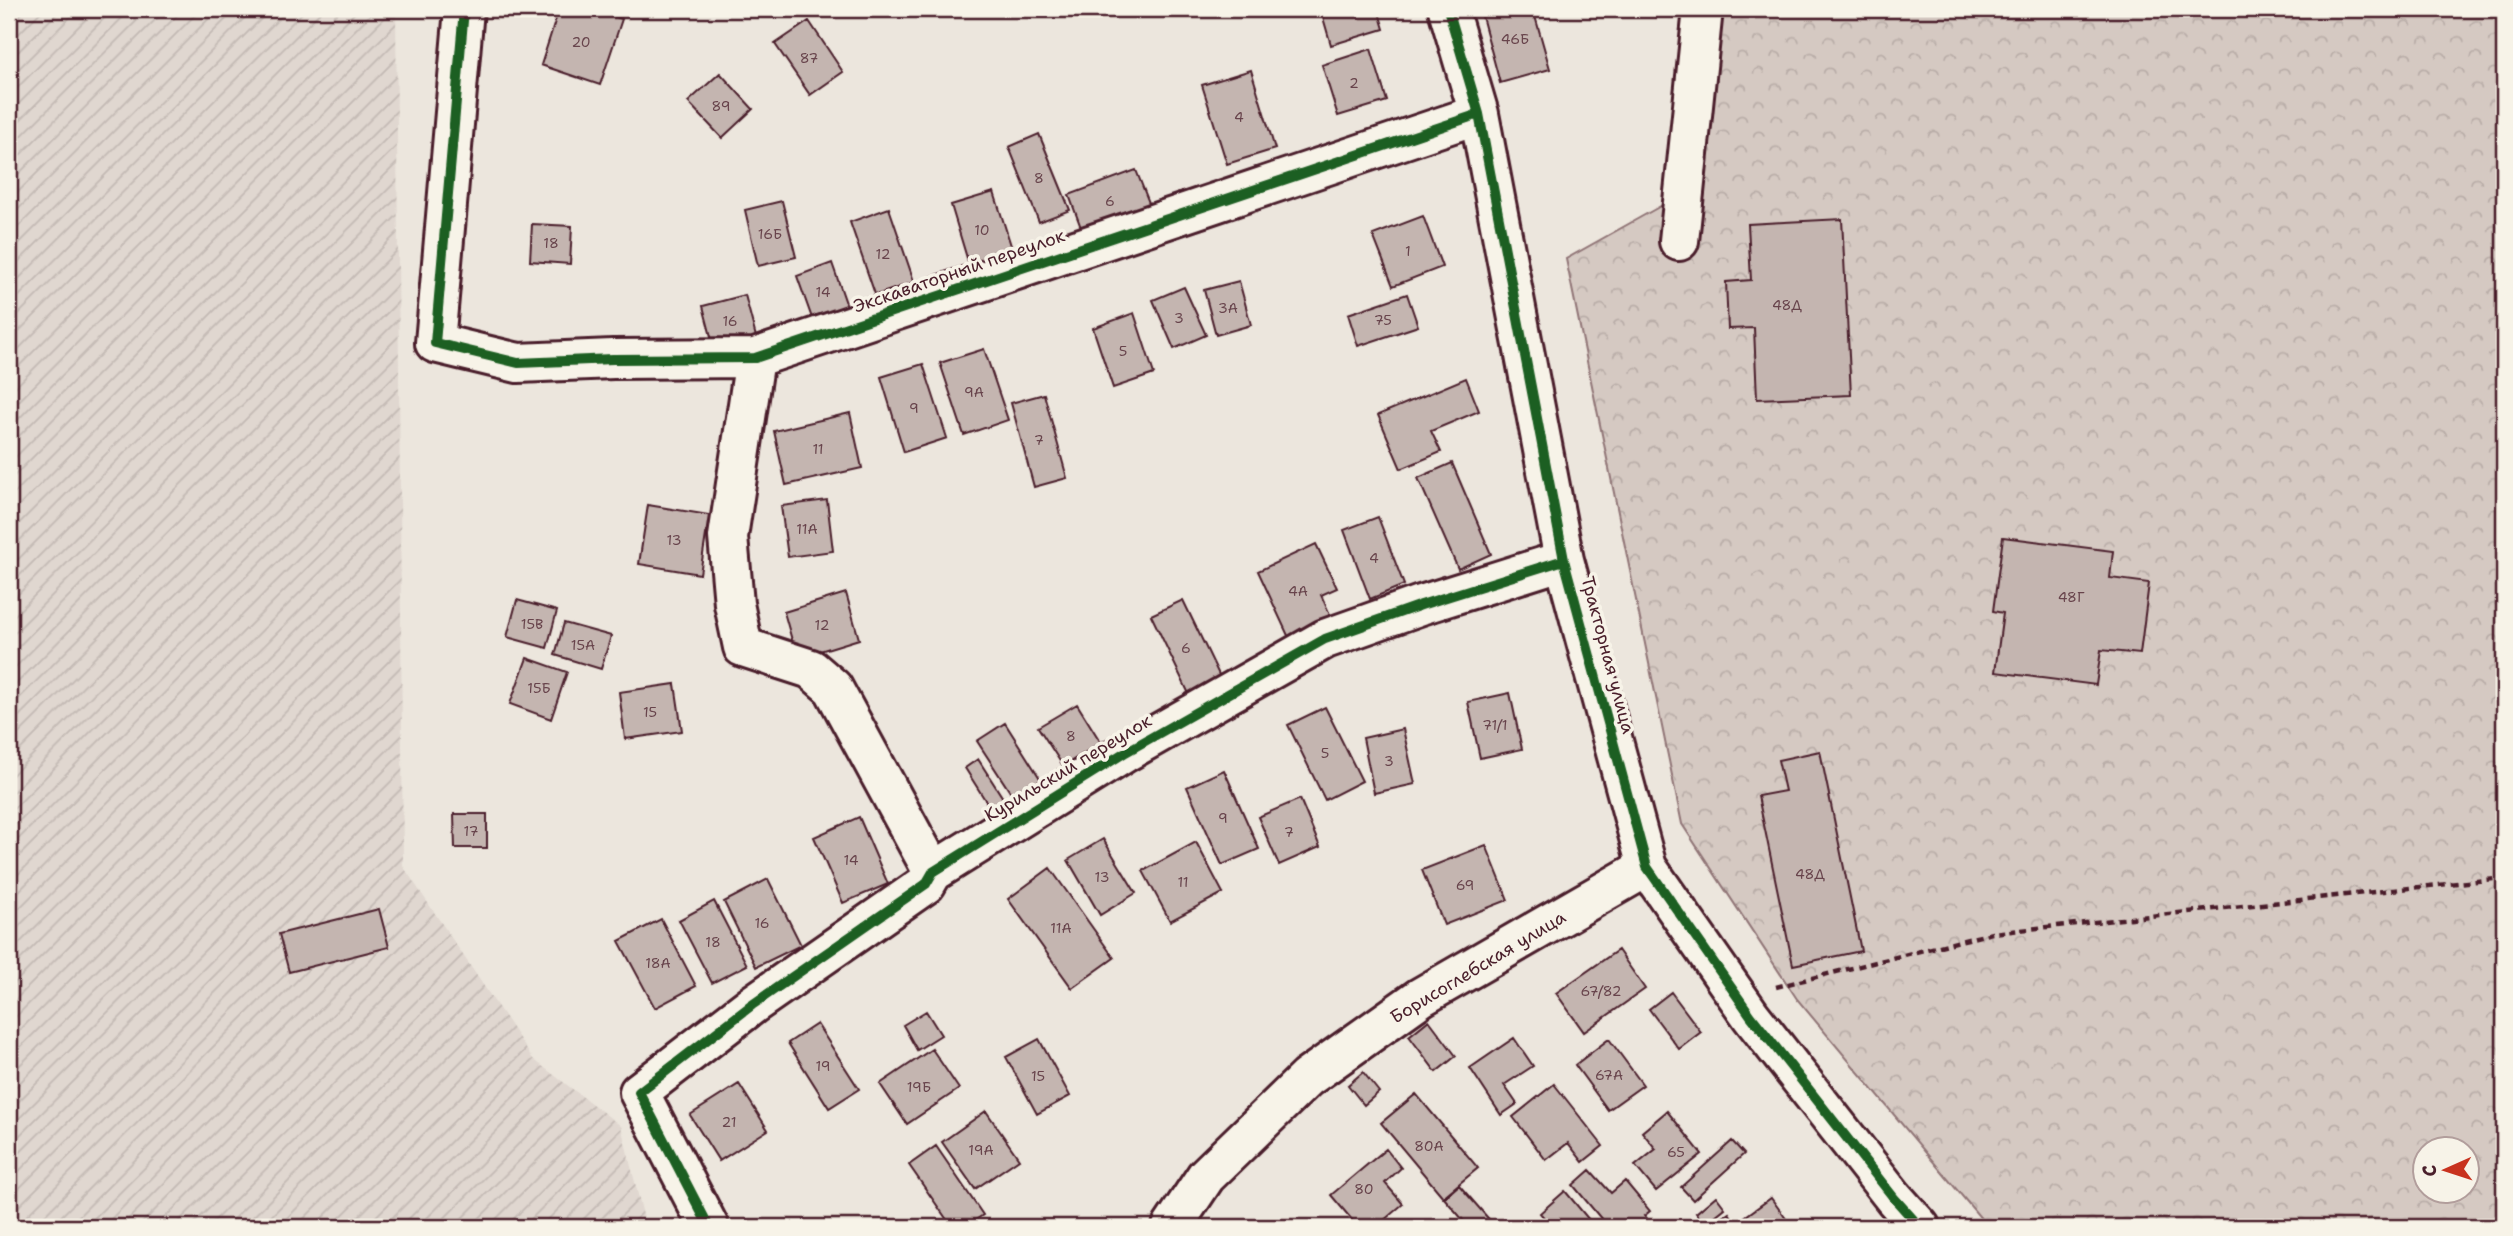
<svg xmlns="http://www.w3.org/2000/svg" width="2513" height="1236" font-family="'Shantell Sans',sans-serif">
<defs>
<pattern id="industrial-furrows" width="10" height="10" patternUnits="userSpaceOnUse" patternTransform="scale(1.75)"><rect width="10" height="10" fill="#e0d7d0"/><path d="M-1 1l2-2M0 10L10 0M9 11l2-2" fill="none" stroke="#c2b8b3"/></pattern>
<pattern id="forest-crowns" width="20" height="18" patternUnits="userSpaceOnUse" patternTransform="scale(1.75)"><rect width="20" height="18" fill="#d5c9c2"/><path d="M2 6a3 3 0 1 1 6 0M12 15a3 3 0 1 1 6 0" fill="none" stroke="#b8aca7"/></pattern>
</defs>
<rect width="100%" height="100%" fill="#ece6dd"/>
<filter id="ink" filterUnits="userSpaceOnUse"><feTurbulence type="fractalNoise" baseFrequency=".0143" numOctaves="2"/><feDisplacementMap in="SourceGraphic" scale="14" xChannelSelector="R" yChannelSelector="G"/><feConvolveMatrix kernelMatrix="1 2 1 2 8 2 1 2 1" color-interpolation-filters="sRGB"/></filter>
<g filter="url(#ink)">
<path fill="url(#industrial-furrows)" d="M9 9H396L403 866 533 1059 621 1126 646 1227H9Z"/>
<path fill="url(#forest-crowns)" stroke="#907476" stroke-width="2" fill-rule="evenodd" d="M1721 9H2504V1227H1988L1797 999 1682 824 1566 259 1700 184ZM2426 1148H2468V1190H2426Z"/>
<path fill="#c4b5b0" stroke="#4a1f2b" stroke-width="2" d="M559 9H592L622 19 600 85 541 65Z
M1340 9H1378L1384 29 1331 45 1322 14Z
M1480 9H1533L1550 69 1500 83Z
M809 21 843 72 810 95 775 44Z
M1371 49 1387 101 1338 116 1322 65Z
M1251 70 1275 149 1227 164 1202 85Z
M720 73 753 109 722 138 688 102Z
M1039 134 1070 210 1039 222 1009 147Z
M1136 170 1151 208 1083 233 1069 195Z
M994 192 1014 255 970 268 951 205Z
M782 201 796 257 758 266 745 210Z
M889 208 916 287 877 300 850 222Z
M1423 216 1442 267 1393 286 1373 235Z
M1842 219 1851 395 1757 399 1754 328 1728 329 1726 282 1751 280 1748 224Z
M532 224 572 226 570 264 530 261Z
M832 263 848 309 813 321 797 276Z
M1239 281 1251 325 1216 335 1204 290Z
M1184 287 1206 335 1174 349 1153 300Z
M1407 294 1418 326 1358 346 1348 314Z
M745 295 756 337 714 348 703 306Z
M1134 313 1154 374 1113 388 1093 328Z
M984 349 1008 420 964 435 940 363Z
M923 364 947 438 904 452 881 377Z
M1466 378 1479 411 1431 431 1441 452 1401 469 1378 415Z
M1044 394 1067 478 1034 487 1011 403Z
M850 413 862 468 786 485 774 431Z
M1452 463 1491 554 1458 569 1418 478Z
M827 500 833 551 788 557 781 506Z
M648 505 709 515 700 574 639 564Z
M1378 517 1404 585 1370 599 1344 530Z
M2003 537 2113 551 2110 578 2149 583 2140 654 2101 650 2096 685 1995 672 2003 613 1993 611Z
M1316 544 1337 588 1321 595 1333 621 1290 640 1258 571Z
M846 593 859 639 797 658 784 612Z
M517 600 557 611 547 648 507 637Z
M1183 600 1222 681 1190 696 1151 615Z
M564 623 611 636 601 669 555 655Z
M527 658 567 672 551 719 510 704Z
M675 684 682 731 625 739 619 692Z
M1510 693 1522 749 1480 758 1468 702Z
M1077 704 1103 746 1065 769 1038 727Z
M1325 707 1362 781 1325 800 1288 725Z
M1005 723 1043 783 1016 801 977 741Z
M1403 729 1415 784 1374 793 1363 738Z
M1820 751 1861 951 1793 965 1758 796 1785 791 1778 760Z
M978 759 1008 806 994 814 965 768Z
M1224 770 1259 849 1222 865 1187 787Z
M1300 799 1320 847 1279 865 1258 817Z
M454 814H487V848H455Z
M859 817 888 884 843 903 814 837Z
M1103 839 1136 893 1100 915 1068 860Z
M1196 842 1223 893 1170 921 1143 871Z
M1486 845 1508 900 1444 925 1422 870Z
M1050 868 1114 958 1072 988 1008 899Z
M768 879 801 945 756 967 724 902Z
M714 901 747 965 712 983 679 920Z
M379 909 389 947 289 972 279 934Z
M661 919 696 986 655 1008 619 941Z
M1618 950 1645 989 1584 1032 1556 993Z
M1671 992 1701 1032 1679 1049 1649 1009Z
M926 1011 941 1035 917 1050 903 1025Z
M1429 1020 1456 1056 1436 1072 1409 1036Z
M817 1024 859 1089 829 1108 788 1043Z
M1514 1038 1533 1066 1504 1085 1517 1104 1501 1115 1470 1068Z
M1039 1039 1070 1096 1037 1114 1006 1057Z
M1609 1039 1643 1085 1608 1110 1575 1065Z
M932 1049 959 1089 907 1124 880 1084Z
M1363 1072 1379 1092 1364 1105 1348 1085Z
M739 1084 768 1130 719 1161 690 1115Z
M1554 1084 1603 1146 1583 1162 1568 1143 1546 1160 1513 1117Z
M1416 1094 1478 1168 1443 1197 1381 1123Z
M986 1111 1019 1159 975 1189 942 1142Z
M1667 1111 1702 1154 1656 1191 1635 1166 1656 1149 1642 1132Z
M1732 1141 1744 1154 1693 1200 1681 1187Z
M936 1146 983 1215 965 1227H952L909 1165Z
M1386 1149 1401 1168 1385 1183 1403 1204 1376 1227H1358L1331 1195Z
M1590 1170 1611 1193 1625 1181 1650 1211 1644 1216 1653 1227H1608L1573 1185Z
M1459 1185 1494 1225 1499 1221 1505 1227H1469L1444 1198Z
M1565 1191 1595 1227H1552L1540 1213Z
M1716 1196 1725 1208 1705 1224 1696 1213Z
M1771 1198 1792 1227H1720L1716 1222 1729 1213 1736 1223Z"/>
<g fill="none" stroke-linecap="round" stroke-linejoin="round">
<defs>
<path id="minor" d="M464 9 435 343 518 363 613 359 755 358 1479 114
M1448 9 1479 114 1564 560 1647 867 1751 1016 1894 1198 1920 1227
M1679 241 1703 9
M755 358 728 537 734 604 743 647 811 669 833 688 933 872
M709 1227 639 1092 752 1005 926 884 933 872 1124 753 1325 639 1421 605 1564 560
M1172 1227 1206 1176 1307 1078 1421 997 1647 867"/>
</defs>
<use href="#minor" stroke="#4a1f2b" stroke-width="44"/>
<path stroke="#4a1f2b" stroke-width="4.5" stroke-dasharray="7 5" stroke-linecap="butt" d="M1776 987 1992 933 2504 878"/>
<use href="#minor" stroke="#f7f3e8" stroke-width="38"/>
<defs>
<path id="cycleway" d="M464 9 435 343 518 363 613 359 755 358 1479 114
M1448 9 1479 114 1564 560 1647 867 1751 1016 1894 1198 1920 1227
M709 1227 639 1092 752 1005 926 884 933 872 1124 753 1325 639 1421 605 1564 560"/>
</defs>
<use href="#cycleway" stroke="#f7f3e8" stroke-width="15"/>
<use href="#cycleway" stroke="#1b5e20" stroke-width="10"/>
</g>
</g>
<g text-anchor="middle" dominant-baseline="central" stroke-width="7" stroke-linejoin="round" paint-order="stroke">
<g font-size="14" fill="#68444c">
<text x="1515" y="39">46Б</text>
<text x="581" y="42">20</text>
<text x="809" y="58">87</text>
<text x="1354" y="83">2</text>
<text x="721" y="106">89</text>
<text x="1239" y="117">4</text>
<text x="1039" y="178">8</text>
<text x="1110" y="201">6</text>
<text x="982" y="230">10</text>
<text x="770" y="234">16Б</text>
<text x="551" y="243">18</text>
<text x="1408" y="251">1</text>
<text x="883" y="254">12</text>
<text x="823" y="292">14</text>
<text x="1787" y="305">48Д</text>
<text x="1228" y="308">3А</text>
<text x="1179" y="318">3</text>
<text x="1383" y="320">75</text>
<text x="730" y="321">16</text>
<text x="1123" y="351">5</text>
<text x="974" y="392">9А</text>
<text x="914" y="408">9</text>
<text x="1039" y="440">7</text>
<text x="818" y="449">11</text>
<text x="807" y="529">11А</text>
<text x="674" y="540">13</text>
<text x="1374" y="558">4</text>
<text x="1298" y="591">4А</text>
<text x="2071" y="597">48Г</text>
<text x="532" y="624">15В</text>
<text x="822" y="625">12</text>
<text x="583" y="645">15А</text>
<text x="1186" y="648">6</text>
<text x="539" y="688">15Б</text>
<text x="650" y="712">15</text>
<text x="1495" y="725">71/1</text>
<text x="1071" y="736">8</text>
<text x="1325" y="753">5</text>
<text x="1389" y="761">3</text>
<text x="1223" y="818">9</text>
<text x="471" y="831">17</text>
<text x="1289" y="832">7</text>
<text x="851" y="860">14</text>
<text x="1810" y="874">48Д</text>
<text x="1102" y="877">13</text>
<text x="1183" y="882">11</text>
<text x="1465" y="885">69</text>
<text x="762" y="923">16</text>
<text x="1061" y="928">11А</text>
<text x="713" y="942">18</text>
<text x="658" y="963">18А</text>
<text x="1601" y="991">67/82</text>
<text x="823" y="1066">19</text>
<text x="1609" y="1075">67А</text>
<text x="1038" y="1076">15</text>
<text x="919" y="1087">19Б</text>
<text x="729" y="1122">21</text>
<text x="1429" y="1146">80А</text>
<text x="981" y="1150">19А</text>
<text x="1676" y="1152">65</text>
<text x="1364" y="1189">80</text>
</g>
<g font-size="18" fill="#4a1f2b" stroke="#f7f3e8">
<text transform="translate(959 271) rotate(-19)">Экскаваторный переулок</text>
<text transform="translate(1608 655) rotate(75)">Тракторная улица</text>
<text transform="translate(1068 768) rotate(-31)">Курильский переулок</text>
<text transform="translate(1478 967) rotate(-31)">Борисоглебская улица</text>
</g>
</g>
<rect width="2513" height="1236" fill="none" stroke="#f7f3e8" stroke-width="35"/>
<rect x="18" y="18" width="2478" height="1201" fill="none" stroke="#4a1f2b" stroke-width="2.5" filter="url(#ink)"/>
<g transform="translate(2446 1170) rotate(267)"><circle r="33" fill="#f7f3e8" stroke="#b29e9c" stroke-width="2"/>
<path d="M0-5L12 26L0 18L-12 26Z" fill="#c8321e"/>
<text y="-10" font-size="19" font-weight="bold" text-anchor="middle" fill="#4a1f2b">С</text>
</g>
</svg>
